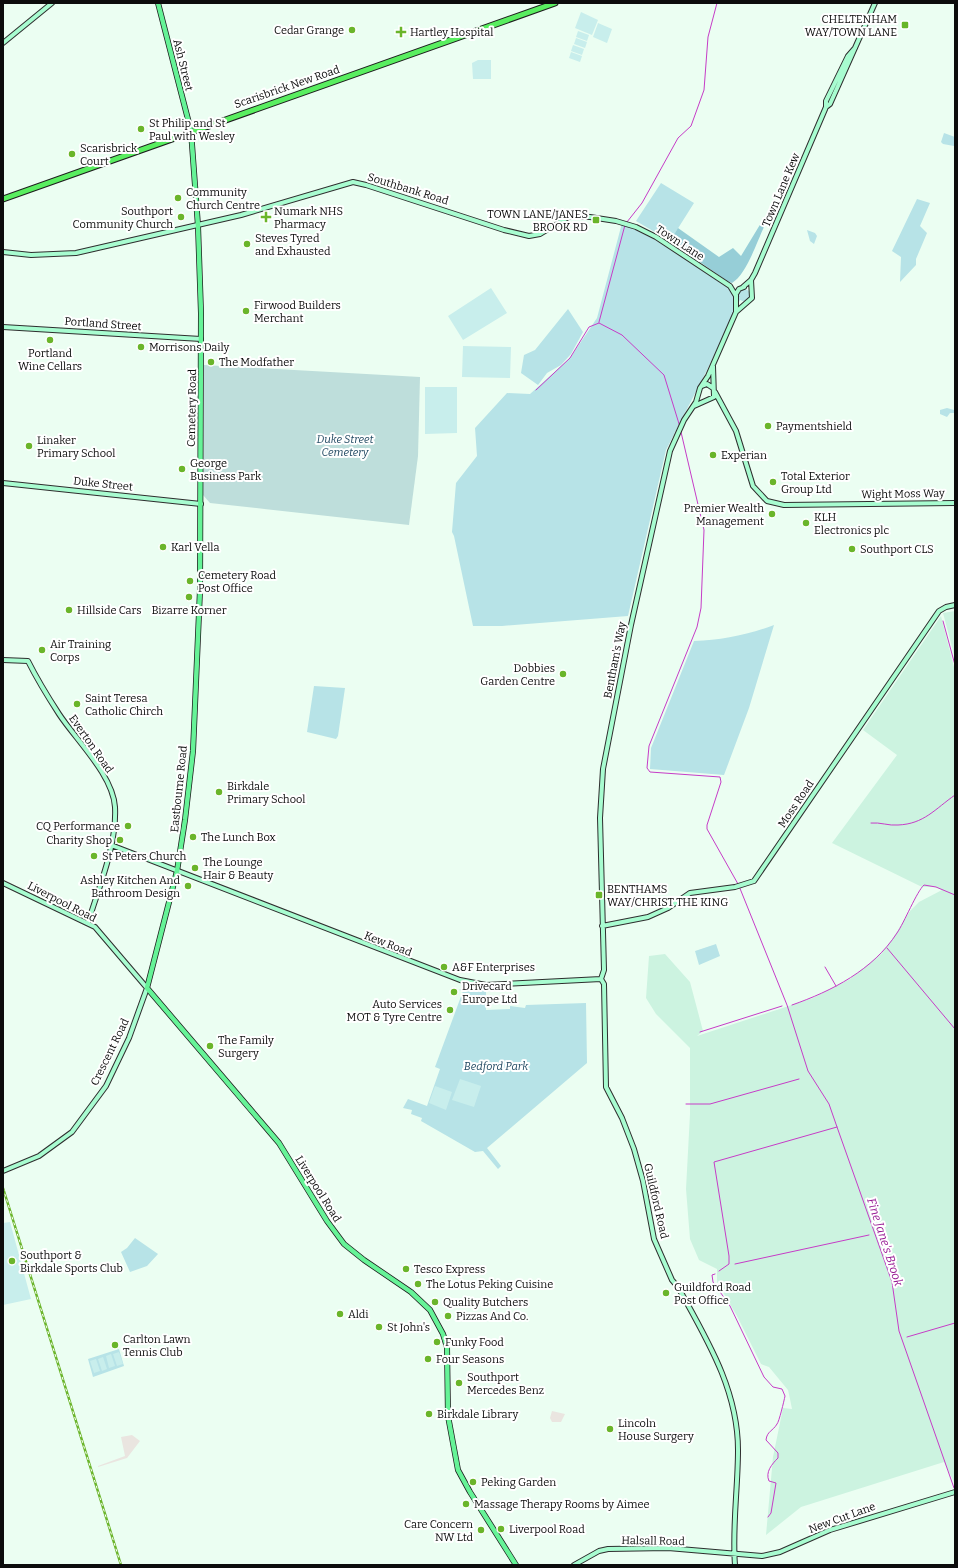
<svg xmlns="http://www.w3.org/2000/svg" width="958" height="1568" font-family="Bitter,serif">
<rect width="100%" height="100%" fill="#ebfef2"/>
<path fill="#eae5e0" d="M552 1411 565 1414 561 1422H552L550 1418Z
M132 1435 140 1441 127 1458 98 1467V1466L125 1456 121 1437Z"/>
<path fill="#ccf3e0" d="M955 611V658L943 613Z
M941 616 955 671V1484L944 1462 801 1507 766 1535 773 1457 783 1408 792 1409 790 1399 788 1390 769 1367 761 1364 737 1316 717 1282V1269L699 1260 690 1239 686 1189 690 1114V1048L656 1014 646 998 649 956 665 954 690 982 703 1031 697 1036 813 998 850 979 881 954 893 938 910 911 919 902 942 890 936 887H922L832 843 897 755 863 730Z"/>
<path fill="#b7e3e7" d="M944 133 955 137 954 146 943 144 941 142Z
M661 183 694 203 670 241 636 221Z
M917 199 930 203 920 226 927 233 916 259V265L900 282 901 257 892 251Z
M622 223 636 227 733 291 738 293 742 289H746L750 292V298L745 302 740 300 707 370 666 450 628 616 502 626H473L454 536 452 532 456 483 477 456 475 428 507 393 530 394 570 358 597 318Z
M807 230 815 233 817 236 814 244 810 241Z
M568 309 583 332 571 354 561 365 547 373 538 385 521 373 524 355 535 350Z
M947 408 954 410V413H950L947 417 940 414V410Z
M774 625 749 708 724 775 650 769 651 748 694 641C722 640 747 635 774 625Z
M314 686 345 688 338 736 336 739 307 732Z
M716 944 720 956 699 965 695 951Z
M466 986 486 987V1010L510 1009V1006L525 1008 526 1005 586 1003 587 1063 487 1148 501 1166 498 1169 483 1151 475 1152 421 1121 422 1118 411 1114 412 1110 403 1108 408 1099 427 1106 440 1069 435 1067 463 991 459 990Z
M135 1238 158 1254 147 1266 130 1272 121 1252 127 1248Z
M119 1349 124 1366 93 1377 88 1359Z"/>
<path fill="#96ced7" d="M761 223 765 225C757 241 747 274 732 283L727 281 670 241 678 228 719 257 733 248 741 256Z"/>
<path fill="#bededb" d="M204 365 420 377 418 456 409 525 210 503 203 495Z"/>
<path fill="#c8eeec" d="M581 12 598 20 592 35 575 28Z
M598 23 612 29 607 43 593 37Z
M578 31 589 35 587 41 576 37Z
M576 38 587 42 585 48 574 44Z
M573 45 584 49 582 55 571 51Z
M571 52 582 56 580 62 569 58Z
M478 60H491V79H473L472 63Z
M491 288 507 313 463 340 448 316Z
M463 346 511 347 510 378 462 377Z
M425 387H457V433L425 434Z
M460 1079 481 1086 474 1107 452 1100Z
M435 1086 452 1092 446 1110 429 1103Z
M10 1222 31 1299 3 1305V1223Z
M119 1352 123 1364 117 1366 113 1354Z
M111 1354 115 1366 109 1368 106 1356Z
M103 1357 107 1369 102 1371 98 1359Z
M96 1359 100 1371 94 1373 90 1361Z"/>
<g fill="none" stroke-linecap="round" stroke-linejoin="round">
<path stroke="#c63cc7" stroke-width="1" d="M627 222 642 203 678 138 691 126 704 90 708 37 717 3
M599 322 625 225
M599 323 622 335 664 375 680 427
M536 390 570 358 589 327 599 323
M681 432 704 530 701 608 697 627 649 746 647 768 650 772 720 777 721 782 707 825V829L738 884
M943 621 955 665
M871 823C880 822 889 826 898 825 924 824 935 809 955 795
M739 886 787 1005 808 1071 829 1104 837 1127 892 1282 899 1331 954 1488
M887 948 955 1029
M825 967 836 986
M792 1005C832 991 873 970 897 933 904 923 917 891 924 885L936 887 955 895
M700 1032 782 1006
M686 1104H710L799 1079
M735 1264 869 1235
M719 1271 729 1264V1256L714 1162 837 1127
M715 1274 712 1275 713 1282 730 1306 764 1377 773 1387 782 1389 785 1396C784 1401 779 1422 777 1424 773 1431 767 1431 766 1440L778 1453V1458C772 1464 765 1472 769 1481L776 1483 771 1513 768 1517
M907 1337 955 1323"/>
<defs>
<path id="secondary" d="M3 43 52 3
M826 107 830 104 875 3
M3 252 31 255 76 253 241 215 353 182 366 185 504 230 529 236 540 234 570 216 590 217 616 221 636 227 656 237 730 286 736 296
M743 287 751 280 755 273 826 107V101L848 56 855 48
M736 312V294L739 289 744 287
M3 327 201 339
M702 386 707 384 713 388
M715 392 736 431 753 486 767 501 784 505 955 503
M694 406 714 397 713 366
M3 483 201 504
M3 660 28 661C37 679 48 697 59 714 76 740 113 775 115 807 117 846 99 886 88 923
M111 845 460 980 486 985 601 979
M3 883 95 927 147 988 129 1038 106 1086 72 1132 39 1156 3 1171
M602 926 648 917 668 908 690 893 735 887 754 881 939 611 946 607 955 605
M574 1565 599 1551 608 1549 668 1548 762 1556 780 1552 830 1530 955 1492
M735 1565C732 1527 738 1488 738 1450 738 1389 706 1338 678 1287L672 1280 654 1239 643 1181 634 1149 622 1118 606 1087 604 984 601 979 604 970 600 818 603 769 631 625 670 451 684 420 696 402 700 388 708 376 736 312 752 298 751 280"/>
<path id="primary" d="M158 3 191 131 198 226 201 313 200 590 193 751 185 820 177 871 147 988 279 1143 327 1221 344 1244 364 1260 411 1292 430 1310 443 1334 447 1347 448 1416 458 1470 470 1492 516 1565"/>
<path id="highway" d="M3 199 555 3"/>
</defs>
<use href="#secondary" stroke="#2e2e2e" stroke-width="6"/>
<use href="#primary" stroke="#1d1d1d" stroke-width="6"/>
<use href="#highway" stroke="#1d1d1d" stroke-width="7"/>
<use href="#secondary" stroke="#a8fcd0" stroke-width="4"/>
<use href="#primary" stroke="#66f397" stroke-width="4.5"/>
<use href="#highway" stroke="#59ee60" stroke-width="5"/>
<defs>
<path id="rail" d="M3 1188 121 1565"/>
</defs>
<use href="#rail" stroke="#6ab52a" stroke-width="2.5"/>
<use href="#rail" stroke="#fff" stroke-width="1" stroke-dasharray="3" stroke-linecap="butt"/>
</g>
<g fill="#6ab52a" stroke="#fff" stroke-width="1.5">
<rect x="901" y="21" width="8" height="8" rx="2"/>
<circle cx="352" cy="30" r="4"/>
<path d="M399 26h4v4h4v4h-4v4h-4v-4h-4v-4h4z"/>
<circle cx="141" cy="129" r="4"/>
<circle cx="72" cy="154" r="4"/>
<circle cx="178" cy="198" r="4"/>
<circle cx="181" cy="217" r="4"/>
<path d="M264 211h4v4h4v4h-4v4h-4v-4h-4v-4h4z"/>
<rect x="592" y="216" width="8" height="8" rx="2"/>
<circle cx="247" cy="244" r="4"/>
<circle cx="246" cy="311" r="4"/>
<circle cx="50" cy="340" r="4"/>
<circle cx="141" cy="347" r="4"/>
<circle cx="211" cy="362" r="4"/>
<circle cx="768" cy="426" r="4"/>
<circle cx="29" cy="446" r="4"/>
<circle cx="713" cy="455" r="4"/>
<circle cx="182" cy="469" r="4"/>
<circle cx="773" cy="482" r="4"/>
<circle cx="772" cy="514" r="4"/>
<circle cx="806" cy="523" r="4"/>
<circle cx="163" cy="547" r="4"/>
<circle cx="852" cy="549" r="4"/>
<circle cx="190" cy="581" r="4"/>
<circle cx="189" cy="597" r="4"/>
<circle cx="69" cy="610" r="4"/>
<circle cx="42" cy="650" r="4"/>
<circle cx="563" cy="674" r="4"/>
<circle cx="77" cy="704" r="4"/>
<circle cx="219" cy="792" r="4"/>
<circle cx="128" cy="826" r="4"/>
<circle cx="193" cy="837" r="4"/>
<circle cx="120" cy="840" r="4"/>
<circle cx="94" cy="856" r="4"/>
<circle cx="195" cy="868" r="4"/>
<circle cx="188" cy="886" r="4"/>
<rect x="595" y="891" width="8" height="8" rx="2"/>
<circle cx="444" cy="967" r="4"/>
<circle cx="454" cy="992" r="4"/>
<circle cx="450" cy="1010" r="4"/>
<circle cx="210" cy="1046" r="4"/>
<circle cx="12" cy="1261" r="4"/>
<circle cx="406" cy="1269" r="4"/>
<circle cx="418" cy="1284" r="4"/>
<circle cx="666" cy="1293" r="4"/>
<circle cx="435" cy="1302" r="4"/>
<circle cx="340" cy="1314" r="4"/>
<circle cx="448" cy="1316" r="4"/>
<circle cx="379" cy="1327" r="4"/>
<circle cx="437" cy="1342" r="4"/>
<circle cx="115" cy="1345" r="4"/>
<circle cx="428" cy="1359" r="4"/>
<circle cx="459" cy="1383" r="4"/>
<circle cx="429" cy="1414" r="4"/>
<circle cx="610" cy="1429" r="4"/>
<circle cx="473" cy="1482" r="4"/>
<circle cx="466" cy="1504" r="4"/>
<circle cx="501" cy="1529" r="4"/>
<circle cx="481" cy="1530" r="4"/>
</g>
<g text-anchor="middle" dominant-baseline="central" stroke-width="4" stroke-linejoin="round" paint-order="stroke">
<g font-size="11" fill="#0c0c0c" stroke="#fff" text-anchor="start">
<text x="897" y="19" text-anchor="end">CHELTENHAM<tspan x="897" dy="13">WAY/TOWN LANE</tspan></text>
<text x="344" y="30" text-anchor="end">Cedar Grange</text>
<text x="410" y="32">Hartley Hospital</text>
<text x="149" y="123">St Philip and St<tspan x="149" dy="13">Paul with Wesley</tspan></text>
<text x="80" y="148">Scarisbrick<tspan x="80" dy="13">Court</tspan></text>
<text x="186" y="192">Community<tspan x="186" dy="13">Church Centre</tspan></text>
<text x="173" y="211" text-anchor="end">Southport<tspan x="173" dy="13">Community Church</tspan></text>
<text x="274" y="211">Numark NHS<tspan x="274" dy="13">Pharmacy</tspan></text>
<text x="588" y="214" text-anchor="end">TOWN LANE/JANES<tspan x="588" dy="13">BROOK RD</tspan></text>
<text x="255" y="238">Steves Tyred<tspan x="255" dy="13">and Exhausted</tspan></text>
<text x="254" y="305">Firwood Builders<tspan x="254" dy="13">Merchant</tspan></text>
<text x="149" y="347">Morrisons Daily</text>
<text x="50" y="353" text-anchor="middle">Portland<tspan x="50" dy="13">Wine Cellars</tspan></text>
<text x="219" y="362">The Modfather</text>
<text x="776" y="426">Paymentshield</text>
<text x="37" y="440">Linaker<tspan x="37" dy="13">Primary School</tspan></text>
<text x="721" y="455">Experian</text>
<text x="190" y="463">George<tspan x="190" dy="13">Business Park</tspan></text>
<text x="781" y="476">Total Exterior<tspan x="781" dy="13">Group Ltd</tspan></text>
<text x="764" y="508" text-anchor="end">Premier Wealth<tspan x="764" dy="13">Management</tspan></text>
<text x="814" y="517">KLH<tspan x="814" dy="13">Electronics plc</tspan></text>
<text x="171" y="547">Karl Vella</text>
<text x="860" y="549">Southport CLS</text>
<text x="198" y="575">Cemetery Road<tspan x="198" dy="13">Post Office</tspan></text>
<text x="77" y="610">Hillside Cars</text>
<text x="189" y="610" text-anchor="middle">Bizarre Korner</text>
<text x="50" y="644">Air Training<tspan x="50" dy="13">Corps</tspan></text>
<text x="555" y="668" text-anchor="end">Dobbies<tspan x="555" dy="13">Garden Centre</tspan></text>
<text x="85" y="698">Saint Teresa<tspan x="85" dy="13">Catholic Chirch</tspan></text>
<text x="227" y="786">Birkdale<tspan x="227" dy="13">Primary School</tspan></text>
<text x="120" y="826" text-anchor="end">CQ Performance</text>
<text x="201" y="837">The Lunch Box</text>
<text x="112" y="840" text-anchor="end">Charity Shop</text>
<text x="102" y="856">St Peters Church</text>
<text x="203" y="862">The Lounge<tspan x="203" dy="13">Hair &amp; Beauty</tspan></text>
<text x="180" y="880" text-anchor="end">Ashley Kitchen And<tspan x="180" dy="13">Bathroom Design</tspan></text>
<text x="607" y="889">BENTHAMS<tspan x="607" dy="13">WAY/CHRIST THE KING</tspan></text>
<text x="452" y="967">A&amp;F Enterprises</text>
<text x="462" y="986">Drivecard<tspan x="462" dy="13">Europe Ltd</tspan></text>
<text x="442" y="1004" text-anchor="end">Auto Services<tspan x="442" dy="13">MOT &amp; Tyre Centre</tspan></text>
<text x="218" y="1040">The Family<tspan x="218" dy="13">Surgery</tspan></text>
<text x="20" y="1255">Southport &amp;<tspan x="20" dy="13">Birkdale Sports Club</tspan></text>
<text x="414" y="1269">Tesco Express</text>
<text x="426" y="1284">The Lotus Peking Cuisine</text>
<text x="674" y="1287">Guildford Road<tspan x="674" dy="13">Post Office</tspan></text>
<text x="443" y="1302">Quality Butchers</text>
<text x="348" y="1314">Aldi</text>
<text x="456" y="1316">Pizzas And Co.</text>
<text x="387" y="1327">St John's</text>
<text x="123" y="1339">Carlton Lawn<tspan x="123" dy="13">Tennis Club</tspan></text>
<text x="445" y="1342">Funky Food</text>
<text x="436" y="1359">Four Seasons</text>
<text x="467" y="1377">Southport<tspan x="467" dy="13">Mercedes Benz</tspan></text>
<text x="437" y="1414">Birkdale Library</text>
<text x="618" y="1423">Lincoln<tspan x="618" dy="13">House Surgery</tspan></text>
<text x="481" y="1482">Peking Garden</text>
<text x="474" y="1504">Massage Therapy Rooms by Aimee</text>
<text x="473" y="1524" text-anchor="end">Care Concern<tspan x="473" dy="13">NW Ltd</tspan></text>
<text x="509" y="1529">Liverpool Road</text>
</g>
<g font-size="11" fill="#0c0c0c" stroke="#fff">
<text transform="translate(183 65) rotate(76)">Ash Street</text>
<text transform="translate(287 87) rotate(-19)">Scarisbrick New Road</text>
<text transform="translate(408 189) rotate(17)">Southbank Road</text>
<text transform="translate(781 190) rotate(-67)">Town Lane Kew</text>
<text transform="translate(680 243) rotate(33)">Town Lane</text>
<text transform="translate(103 324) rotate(4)">Portland Street</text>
<text transform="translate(192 408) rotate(-89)">Cemetery Road</text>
<text transform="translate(103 484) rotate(6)">Duke Street</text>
<text transform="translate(903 494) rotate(-1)">Wight Moss Way</text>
<text transform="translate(615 660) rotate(-79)">Bentham's Way</text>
<text transform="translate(91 744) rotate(55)">Everton Road</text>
<text transform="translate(179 789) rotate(-84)">Eastbourne Road</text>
<text transform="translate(796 804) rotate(-56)">Moss Road</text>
<text transform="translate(62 902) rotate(27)">Liverpool Road</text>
<text transform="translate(388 944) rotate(21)">Kew Road</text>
<text transform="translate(110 1052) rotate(-64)">Crescent Road</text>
<text transform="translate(318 1189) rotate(58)">Liverpool Road</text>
<text transform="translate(656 1201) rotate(77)">Guildford Road</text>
<text transform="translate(842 1518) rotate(-20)">New Cut Lane</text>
<text transform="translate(653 1541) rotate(1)">Halsall Road</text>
</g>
<g font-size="11" font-style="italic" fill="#1f4760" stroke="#fff">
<text x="345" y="439">Duke Street<tspan x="345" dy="13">Cemetery</tspan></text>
<text x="496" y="1066">Bedford Park</text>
</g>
<g font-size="12" font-style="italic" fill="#971b94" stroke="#fff">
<text transform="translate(885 1242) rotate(72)">Fine Jane's Brook</text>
</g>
</g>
<rect width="958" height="1568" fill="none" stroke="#0c0c0c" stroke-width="8"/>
</svg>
